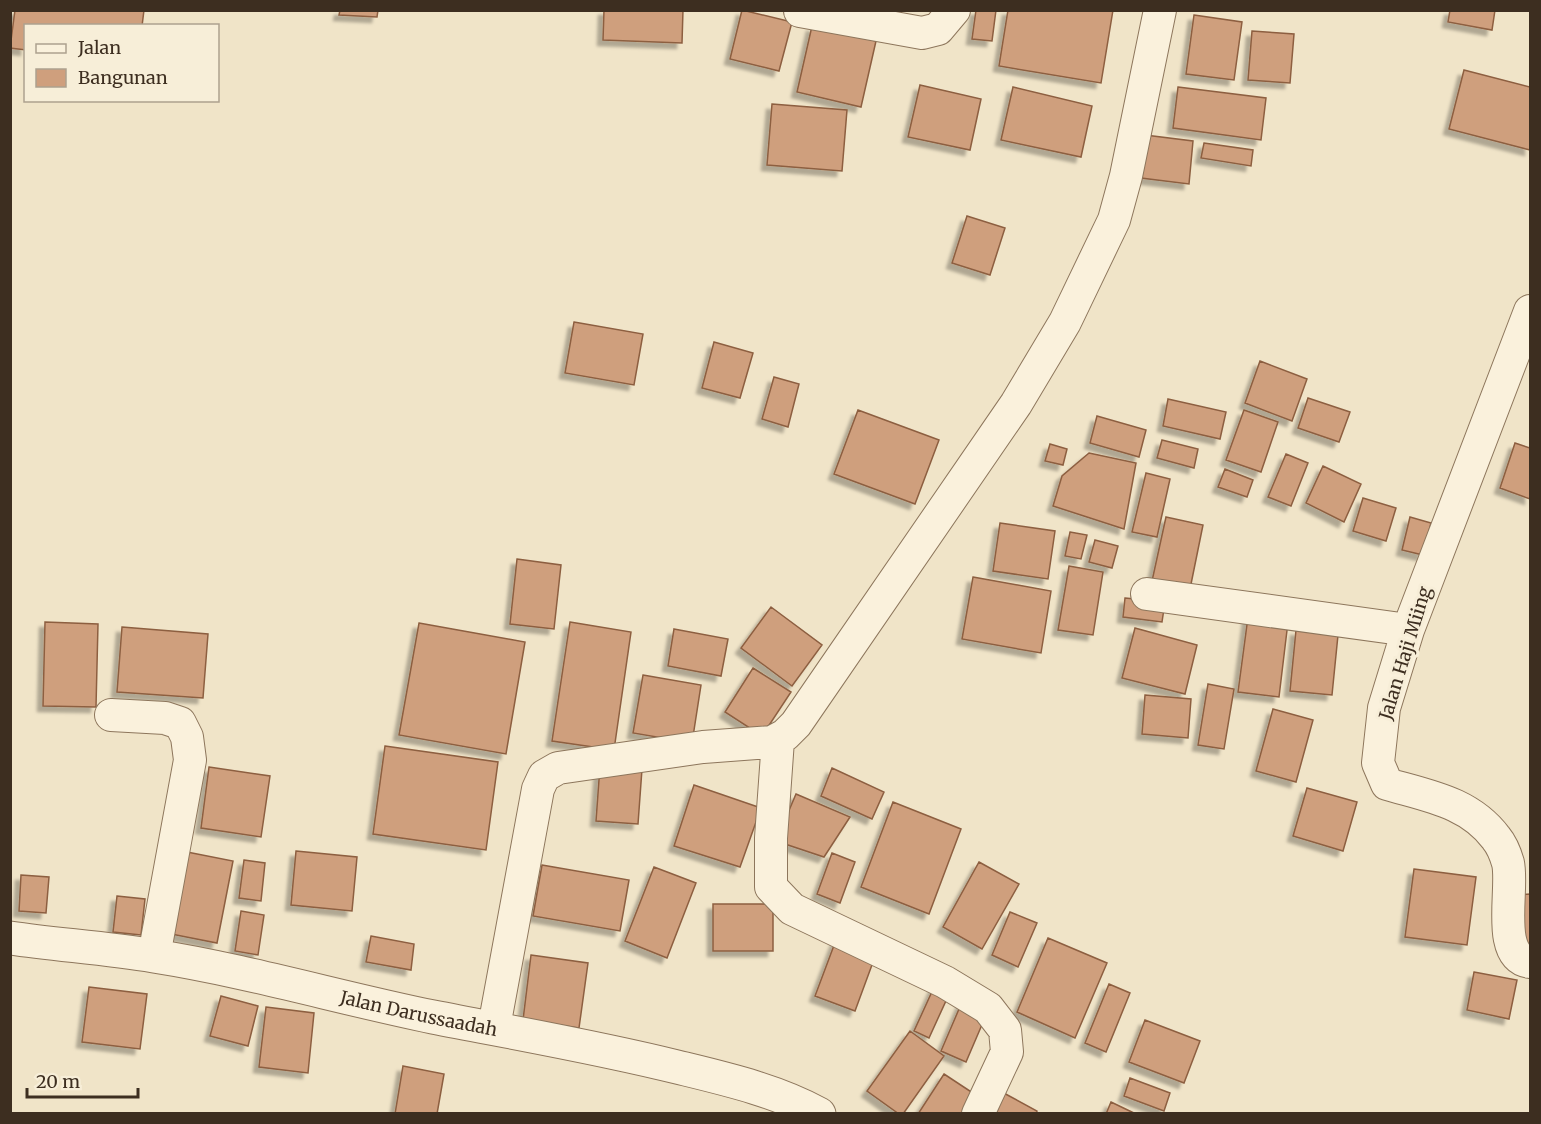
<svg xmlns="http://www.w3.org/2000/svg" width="1541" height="1124" font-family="Merriweather,serif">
<defs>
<filter id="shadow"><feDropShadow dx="-5.5" dy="5.5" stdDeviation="1.5" flood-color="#0004"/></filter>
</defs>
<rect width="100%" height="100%" fill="#f0e4c8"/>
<path fill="#cf9f7d" stroke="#8d5f41" stroke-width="1.5" filter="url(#shadow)" d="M15 10H144L142 26H26V50L10 48Z
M340 10H378L377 17 339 15Z
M604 10H683L682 43 603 40Z
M742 10 792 22 779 71 730 59Z
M976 10H996L992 41 972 39Z
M1008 10H1113L1101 83 999 66Z
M1450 10H1495L1492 30 1448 22Z
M1194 15 1242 22 1234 80 1186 74Z
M812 26 876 41 861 107 797 92Z
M1252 31 1294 34 1290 83 1248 80Z
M1464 70 1530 87V150L1449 129Z
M920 85 981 99 970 150 908 137Z
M1013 87 1092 106 1081 157 1001 140Z
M1178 87 1266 98 1261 140 1173 128Z
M772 104 847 110 842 171 767 165Z
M1137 134 1193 141 1189 184 1133 177Z
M1204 143 1253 150 1251 166 1201 158Z
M967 216 1005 228 990 275 952 263Z
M574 322 643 334 634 385 565 373Z
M714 342 753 353 740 398 702 388Z
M1260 361 1307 379 1292 421 1245 403Z
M774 377 799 384 788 427 762 419Z
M1308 398 1350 412 1339 442 1298 428Z
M1168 399 1226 412 1220 439 1163 426Z
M858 410 939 440 915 504 834 474Z
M1244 410 1278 422 1261 472 1226 460Z
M1097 416 1146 430 1139 457 1090 443Z
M1162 440 1198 449 1194 468 1157 458Z
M1515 443 1530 448V499L1500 488Z
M1050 444 1067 449 1063 465 1045 461Z
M1089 453 1136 463 1124 529 1053 506 1062 476Z
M1286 454 1308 463 1291 506 1268 497Z
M1323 466 1361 484 1344 522 1306 503Z
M1225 469 1253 480 1247 497 1218 487Z
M1146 473 1170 479 1157 537 1132 532Z
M1363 498 1396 508 1386 541 1353 531Z
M1166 517 1203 525 1190 589 1152 581Z
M1410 517 1431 523 1423 555 1402 550Z
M1000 523 1055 531 1048 579 993 571Z
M1070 532 1087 535 1081 559 1065 556Z
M1095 540 1118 546 1112 568 1089 562Z
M517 559 561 565 554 629 510 624Z
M1069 566 1103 572 1093 635 1058 630Z
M973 577 1051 591 1041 653 962 639Z
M1125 598 1165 602 1162 622 1123 617Z
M771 607 822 645 792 686 741 648Z
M1248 617 1288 622 1279 697 1238 692Z
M45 622 98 624 96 707 43 706Z
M570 622 631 632 614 750 552 741Z
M419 623 525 642 506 754 399 735Z
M122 627 208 634 203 698 117 692Z
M1135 628 1197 645 1185 694 1122 678Z
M674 629 728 639 721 676 668 666Z
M1296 630 1338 635 1332 695 1290 691Z
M753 668 791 692 762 736 725 712Z
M643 675 701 685 692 743 633 733Z
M1208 684 1234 689 1224 749 1198 745Z
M1145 695 1191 699 1188 738 1142 734Z
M1273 709 1313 720 1296 782 1256 771Z
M385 746 498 762 486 850 373 834Z
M600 766 642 769 638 824 596 821Z
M209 767 270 776 261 837 201 828Z
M832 768 884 792 872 819 821 796Z
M694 785 761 808 740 867 674 846Z
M1307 788 1357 802 1343 851 1293 836Z
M796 794 850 817 824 857 776 841Z
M893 802 961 829 929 914 861 887Z
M182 851 233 861 217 943 166 933Z
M296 851 357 857 352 911 291 905Z
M832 853 855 862 840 903 817 894Z
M244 860 265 863 261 901 239 898Z
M979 862 1019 884 982 949 943 927Z
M542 865 629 880 620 931 533 916Z
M654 867 696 883 667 958 625 941Z
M1414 869 1476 877 1467 945 1405 937Z
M21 875 49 877 46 913 19 911Z
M1530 894V953H1517L1515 895Z
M117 896 145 899 141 935 113 932Z
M713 904H773V951H713Z
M241 911 264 915 258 955 235 951Z
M1010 912 1037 923 1018 967 992 955Z
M371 936 414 944 411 970 366 962Z
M1048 938 1107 963 1075 1038 1017 1012Z
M836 940 876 954 855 1011 815 996Z
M531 955 588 963 579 1028 523 1020Z
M1474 972 1517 980 1509 1019 1467 1010Z
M1109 984 1130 993 1106 1052 1085 1043Z
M935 985 950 992 929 1038 914 1031Z
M89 987 147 994 140 1049 82 1042Z
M221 996 258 1006 248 1046 210 1036Z
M962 1002 987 1013 966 1062 941 1051Z
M266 1007 314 1013 308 1073 259 1067Z
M1145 1020 1200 1041 1184 1083 1129 1062Z
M910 1031 944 1056 903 1114H899L867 1091Z
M403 1066 444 1074 437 1114H395Z
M944 1074 979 1097 968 1114H918Z
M1130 1078 1170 1093 1164 1111 1124 1096Z
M1000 1091 1037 1111 1036 1114H988Z
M1111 1102 1136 1114H1106Z"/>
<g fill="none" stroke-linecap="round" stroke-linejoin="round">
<defs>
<path id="minor" d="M800 11 922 33 938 29 954 10
M1530 311 1408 630 1384 708 1378 763 1387 784C1428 796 1469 802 1496 838 1501 844 1506 856 1508 863 1514 889 1495 957 1530 962
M1147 594 1408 630
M111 715 165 718 180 723 187 737 190 760 154 956
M778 740 771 838V887L792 909 945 982 988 1008 1005 1030 1007 1052 978 1114
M494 1027 538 789 544 776 558 768 703 747 772 742 785 735 796 724 1016 404 1065 322 1114 220 1126 176 1160 10"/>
<g id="tertiary">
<path id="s1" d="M10 938C58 945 107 948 154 956 249 971 340 998 433 1017 515 1033 597 1047 677 1067 726 1079 775 1090 819 1114"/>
</g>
</defs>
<use href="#minor" stroke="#8d765c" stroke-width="34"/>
<use href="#tertiary" stroke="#8d765c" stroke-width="35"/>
<use href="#minor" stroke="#faf1dc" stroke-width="32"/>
<use href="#tertiary" stroke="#faf1dc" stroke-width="33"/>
</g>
<g text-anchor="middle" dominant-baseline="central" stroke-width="6" stroke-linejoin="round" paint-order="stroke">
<g font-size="18" fill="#3d2e20" stroke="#f7eed8">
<text transform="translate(1405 653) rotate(-73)">Jalan Haji Miing</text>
<text stroke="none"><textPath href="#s1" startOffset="416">Jalan Darussaadah</textPath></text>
</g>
</g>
<rect width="1541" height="1124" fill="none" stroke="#3d2e20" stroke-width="24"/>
<rect x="24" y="24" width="195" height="78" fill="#f7eed8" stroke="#ada18e" stroke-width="1.5"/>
<rect x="36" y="44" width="30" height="9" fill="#faf1dc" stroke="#ada18e" stroke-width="1.5"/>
<text x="78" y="54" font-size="18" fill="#3d2e20">Jalan</text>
<rect x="36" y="69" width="30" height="18" fill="#cf9f7d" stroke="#ada18e" stroke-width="1.5"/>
<text x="78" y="84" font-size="18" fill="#3d2e20">Bangunan</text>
<path d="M27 1088v9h111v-9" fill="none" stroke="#3d2e20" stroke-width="3"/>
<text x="36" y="1088" font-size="18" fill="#3d2e20" stroke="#f7eed8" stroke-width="4.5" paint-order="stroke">20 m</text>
</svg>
